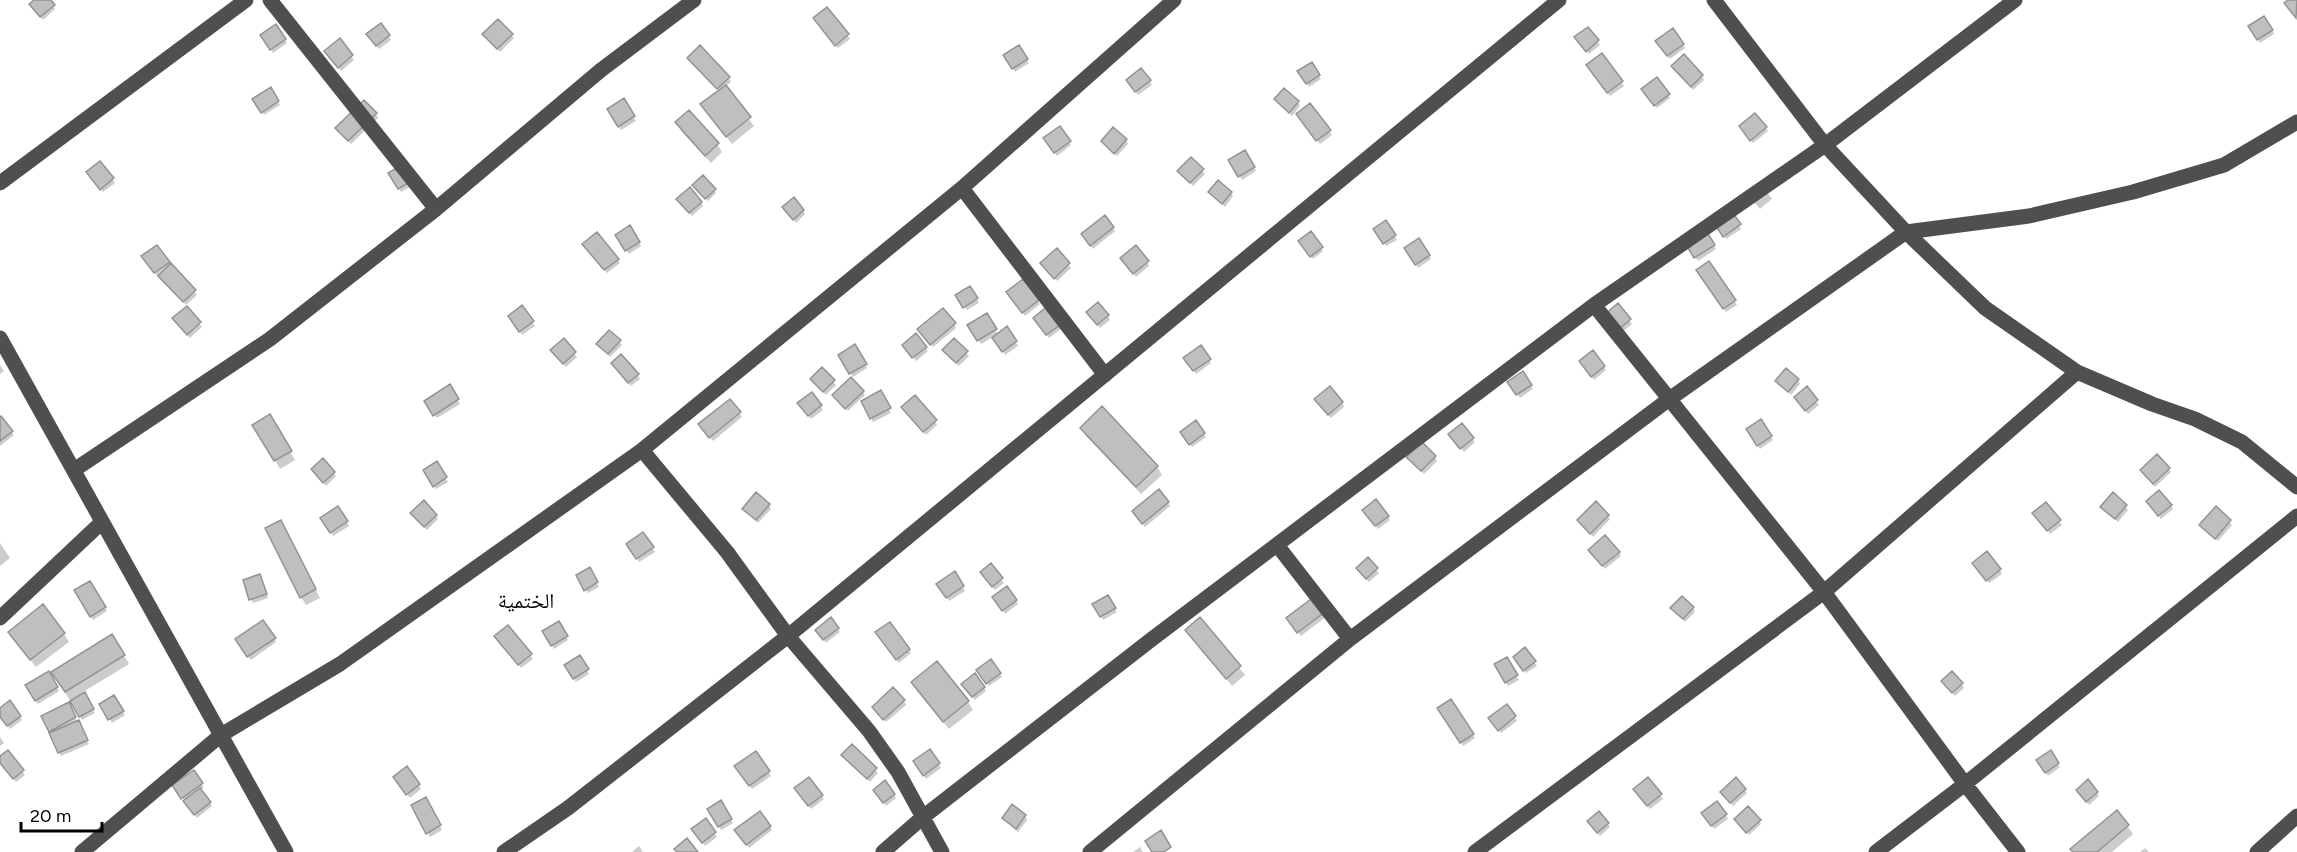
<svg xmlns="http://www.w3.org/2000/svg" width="2297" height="852" font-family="Figtree,'Noto Naskh Arabic',sans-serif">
<rect width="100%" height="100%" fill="#fff"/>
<path fill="#0003" d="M36 0H49L55 9 43 20 33 8Z
M827 9 850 39 838 48 817 22Z
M2263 18 2274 34 2260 43 2250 27Z
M381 25 391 40 379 49 370 38Z
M1587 29 1600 45 1589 54 1578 41Z
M511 35 514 38 500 52 486 38Z
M262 36 285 40 287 43 273 53Z
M339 40 354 60 341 71 328 55Z
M1683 44 1685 48 1670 59 1659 45Z
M1019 47 1029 63 1015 72 1005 55Z
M1602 55 1624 86 1610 96 1590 69Z
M691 62 729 78 731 82 725 87 754 126 732 144 707 113 720 91Z
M1311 64 1321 79 1309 87 1299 71Z
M1141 70 1152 85 1138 95 1130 84Z
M1675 70 1702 76 1704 80 1693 90Z
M270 89 280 105 264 115 254 99Z
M1645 93 1668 95 1670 98 1657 108Z
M623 100 636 121 621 130 609 109Z
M1276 100 1298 102 1300 106 1292 116Z
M1310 105 1332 135 1320 144 1300 118Z
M376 114 378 118 351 144 339 132Z
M677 122 717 144 722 152 711 163 681 131Z
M1766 128 1768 131 1753 143 1743 130Z
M1045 138 1069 142 1071 145 1057 156Z
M1126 140 1128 144 1117 156 1102 141Z
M1244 152 1256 171 1242 180 1230 161Z
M1191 159 1205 174 1193 186 1181 175Z
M100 163 115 183 103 192 90 176Z
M390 173 416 184 401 192Z
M1761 184 1772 199 1760 209 1751 198Z
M696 189 714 190 716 193 708 201Z
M1210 192 1231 193 1233 196 1225 207Z
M701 202 703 206 692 216 680 203Z
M803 210 805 214 796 223 786 211Z
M1729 210 1741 229 1726 239 1714 221Z
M1386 222 1397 240 1386 246 1375 229Z
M630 227 641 246 629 254 617 236Z
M1113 227 1115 231 1093 249 1085 238Z
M1704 229 1716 249 1698 261 1685 241Z
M1419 240 1431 259 1418 268 1406 249Z
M1302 245 1321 248 1323 251 1313 259Z
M586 248 617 259 620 263 607 273Z
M1056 250 1071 268 1057 281 1044 267Z
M145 260 168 263 197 295 186 305 159 275 157 276Z
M1124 262H1147L1149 266 1136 277Z
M1709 263 1737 305 1726 312 1700 274Z
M970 288 979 303 967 310 957 295Z
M1010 296 1038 301 1040 304 1025 316Z
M1618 305 1632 324 1620 334Z
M522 307 535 326 522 335 512 320Z
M186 308 202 327 190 338 176 322Z
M987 315 998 335 1007 329 1018 346 1005 355 993 337 981 344 970 325Z
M1091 316H1108L1110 320 1100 328Z
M1037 322 1065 326 1049 338Z
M954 324 956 328 933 347 921 333Z
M563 340 577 357 566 367 555 354Z
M954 340 969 356 959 366 947 354Z
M619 341 622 345 610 357 598 344Z
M855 347 867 368 853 377 840 355Z
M1201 347 1211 363 1196 374 1185 358Z
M926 348 928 351 916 361 906 349Z
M0 365 4 371 0 374Z
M1583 365 1604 367 1606 370 1594 380Z
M615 367 638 375 640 379 631 386Z
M822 369 836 385 826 395 814 383Z
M1523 373 1533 389 1520 398 1509 382Z
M1798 380 1800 384 1791 395 1777 381Z
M449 387 460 404 437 418 426 401Z
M1806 388 1819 405 1808 414 1798 401Z
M863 392 865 395 848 411 836 399Z
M881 392 891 413 873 422 863 401Z
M812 394 823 410 811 419 801 407Z
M730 401 742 417 713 441 702 428Z
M1318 403H1342L1344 407 1331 418Z
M905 411 935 421 937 425 926 435Z
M269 416 295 460 280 469 254 425Z
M0 419 14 435 0 446Z
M1761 421 1773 440 1760 449 1748 430Z
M1196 422 1206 437 1192 447 1184 436Z
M1462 425 1475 442 1464 452 1452 438Z
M1081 428 1157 467 1162 475 1141 494 1086 436Z
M1435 457 1437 461 1424 474 1410 461Z
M436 464 448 482 436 489 425 471Z
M2169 469 2171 472 2155 487 2144 474Z
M313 470 334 473 336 476 326 486Z
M2113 494 2128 510 2118 522 2102 507Z
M1168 503 1170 506 1145 527 1136 515Z
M769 505 771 509 758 523 744 509Z
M2046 505 2062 525 2050 534 2037 517Z
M2150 505H2171L2173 509 2161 519Z
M338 508 349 526 333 536 322 519Z
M2216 508 2232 525 2218 541 2203 529Z
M1366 514 1388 517 1390 520 1378 529Z
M436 516 438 519 427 530 414 517Z
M1608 516 1610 519 1593 537 1579 521Z
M285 530 320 598 306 605 301 597Z
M643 534 655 552 639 562 628 544Z
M0 543 10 558 0 566Z
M1619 552 1621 556 1605 569 1592 554Z
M1368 559 1379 573 1369 582 1360 572Z
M991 566 1004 583 995 590 984 576Z
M1976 567 2000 570 2002 574 1989 583Z
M590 569 599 587 588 593 578 576Z
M954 573 965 591 949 601 938 584Z
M262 580 268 598 253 603 251 599Z
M90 583 107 611 93 620 76 591Z
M1108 597 1117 612 1103 620 1094 605Z
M996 601H1016L1018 604 1005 614Z
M1672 608H1693L1695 612 1685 622Z
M1324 612 1327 616 1301 636 1290 622Z
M1200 619 1245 675 1232 686 1187 630Z
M263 622 276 642 251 660 237 639Z
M558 623 568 640 554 649 544 631Z
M508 627 533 659 521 668 498 640Z
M838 629 840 632 826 643 819 634Z
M64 634 69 642 36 667 15 641Z
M112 636 129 664 83 692 95 713 82 720 58 681Z
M879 637 909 650 911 653 899 663Z
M1525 649 1537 666 1526 673 1517 661Z
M579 657 589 674 576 682 566 666Z
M1506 659 1519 680 1508 686 1496 665Z
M978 670 1000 674 1002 677 989 686Z
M48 673 59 691 38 704 27 686Z
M1943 682 1962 684 1964 688 1955 696Z
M965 688H984L986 691 975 700Z
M918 691 968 702 973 710 949 729Z
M114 697 125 715 112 723 101 704Z
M904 701 906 705 886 722 876 711Z
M1451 701 1475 738 1463 746 1439 709Z
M68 704 89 744 61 756 43 717Z
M1507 706 1517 721 1501 733 1492 722Z
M0 710 20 717 22 720 10 729 0 715Z
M0 737 4 743 0 746Z
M852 746 878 773 870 782 843 756Z
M930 751 941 768 926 779 915 761Z
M8 752 25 775 16 782 0 763V757Z
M2050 752 2060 767 2048 776 2038 761Z
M755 753 771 776 752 789 738 770Z
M194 772 204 788 200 790 212 806 197 818 174 786Z
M1647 779 1663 799 1650 809 1637 793Z
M397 781 419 785 421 789 410 798Z
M1745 790 1747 793 1733 806 1724 796Z
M798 792 822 796 824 799 811 809Z
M2097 793 2099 796 2089 805 2080 794Z
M877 794H894L896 798 886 806Z
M425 799 442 830 430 837 413 806Z
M721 802 733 823 721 830 709 809Z
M1717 803 1728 819 1714 829 1703 813Z
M2117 812 2133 834 2112 852H2074Z
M1025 816 1027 820 1018 832 1003 818Z
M705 820 717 837 705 846 695 833Z
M1759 821 1761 824 1749 835 1738 823Z
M1608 824 1610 827 1600 836 1591 825Z
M770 827 772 830 749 848 738 834Z
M639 846 643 852H632Z
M1140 847 1143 852H1133Z
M2145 848 2149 852H2140Z"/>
<path fill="#bfbfbf" stroke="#939393" stroke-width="1.5" d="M34 0H51L55 5 40 17 29 4Z
M2288 0H2297L2296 18 2284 3Z
M827 7 849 34 835 46 813 18Z
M2264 16 2273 30 2257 40 2248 26Z
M498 19 513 34 497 49 482 34Z
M381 23 390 35 376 46 366 34Z
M276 24 286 39 270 50 260 35Z
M1588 27 1599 40 1586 52 1574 37Z
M1673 28 1684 44 1667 56 1655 41Z
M340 38 353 55 338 68 324 51Z
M700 45 730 77 717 89 687 58Z
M1019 45 1028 59 1012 69 1003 55Z
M1602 53 1623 81 1607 93 1586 65Z
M1684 54 1703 75 1691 87 1671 66Z
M1312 62 1320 75 1306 84 1297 71Z
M1141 68 1151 80 1135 92 1126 80Z
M1657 77 1670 94 1654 106 1641 89Z
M726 85 751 117 726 137 700 104Z
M271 87 279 101 261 113 252 99Z
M1284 88 1299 101 1289 113 1274 99Z
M624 98 635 116 618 127 607 109Z
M364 100 377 113 348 141 335 128Z
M1310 103 1331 130 1316 141 1296 114Z
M689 110 719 143 705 156 675 122Z
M1755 113 1767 127 1750 141 1739 126Z
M1060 126 1071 141 1054 153 1043 138Z
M1113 127 1127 139 1114 154 1101 141Z
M1245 150 1255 167 1238 177 1228 160Z
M1191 157 1204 169 1190 183 1177 171Z
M100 161 114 178 100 190 86 172Z
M405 163 415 179 398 189 388 173Z
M703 175 716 189 705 199 692 185Z
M1218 180 1232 192 1222 204 1208 192Z
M690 187 702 202 689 213 676 199Z
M794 197 804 210 793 220 782 207Z
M1729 208 1741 224 1723 237 1712 220Z
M1105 215 1114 227 1090 246 1081 234Z
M1386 220 1396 235 1383 244 1373 229Z
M630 225 640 242 625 251 615 235Z
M1704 227 1715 245 1694 258 1683 240Z
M1311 231 1323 247 1310 257 1298 241Z
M597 232 619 259 604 270 582 244Z
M1419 238 1430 255 1415 265 1404 248Z
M157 245 170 262 154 273 141 256Z
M1136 245 1149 261 1133 274 1120 258Z
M1057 248 1070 263 1054 279 1040 263Z
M1709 261 1736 300 1723 309 1696 270Z
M171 263 196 290 183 302 158 276Z
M1023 279 1039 300 1022 313 1006 292Z
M970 286 978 298 963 308 955 295Z
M1098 302 1109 315 1097 325 1086 312Z
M1618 303 1631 319 1617 331 1604 315Z
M1050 304 1064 322 1046 335 1033 318Z
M522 305 534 321 519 332 508 316Z
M187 306 201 322 187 335 172 318Z
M943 308 956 323 930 345 917 329Z
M987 313 997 329 977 341 967 325Z
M1007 326 1017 341 1002 352 992 338Z
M609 330 621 340 608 354 596 344Z
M916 333 927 347 912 358 902 345Z
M564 338 576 352 563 364 550 350Z
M954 338 968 351 956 363 942 350Z
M855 344 867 364 849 374 838 355Z
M1201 345 1211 359 1193 371 1183 358Z
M1593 350 1605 366 1591 377 1579 361Z
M621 354 639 374 628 383 611 363Z
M822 367 835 380 823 392 810 379Z
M1786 368 1799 379 1788 392 1775 381Z
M1523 371 1532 385 1516 395 1507 382Z
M851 377 864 391 845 409 832 395Z
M450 384 459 399 433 416 424 401Z
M1330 386 1343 402 1328 415 1314 399Z
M1807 386 1818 400 1805 411 1794 397Z
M881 390 891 408 870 419 861 401Z
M812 392 822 405 808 416 797 403Z
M915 395 937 420 923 432 901 407Z
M730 399 741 412 709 438 698 424Z
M1102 406 1158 466 1136 487 1080 428Z
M270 414 292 451 274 461 252 425Z
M1 416 13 431 0 441V417Z
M1761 419 1772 436 1757 446 1746 429Z
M1196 420 1205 433 1189 445 1180 432Z
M1462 423 1474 438 1460 449 1448 434Z
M1422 442 1436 456 1421 471 1406 457Z
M2157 454 2170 468 2153 484 2140 470Z
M323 458 335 472 323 483 311 469Z
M437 461 447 477 433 487 423 470Z
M1159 489 1169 502 1142 524 1132 511Z
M2159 490 2172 505 2158 516 2146 501Z
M756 492 770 504 756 520 742 509Z
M2113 492 2127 505 2115 519 2100 507Z
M1376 499 1389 516 1375 526 1362 510Z
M424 500 437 515 424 527 410 513Z
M1596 501 1609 515 1590 534 1577 520Z
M2046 502 2061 520 2047 531 2032 513Z
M338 506 348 521 330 533 320 518Z
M2216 506 2231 520 2215 539 2199 525Z
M281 520 316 589 300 598 265 528Z
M643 532 654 547 636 559 626 544Z
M1605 535 1620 552 1602 566 1588 550Z
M1987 551 2001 569 1986 581 1972 563Z
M1368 557 1378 568 1366 579 1356 568Z
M991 563 1003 578 992 587 980 572Z
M590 567 598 582 584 591 576 575Z
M955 571 964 586 946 598 936 584Z
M260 574 267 594 249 600 243 580Z
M90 581 106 607 90 617 74 590Z
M1007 586 1017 600 1002 611 992 597Z
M1108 595 1116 608 1100 617 1092 604Z
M1315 596 1326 611 1297 633 1286 618Z
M1682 596 1694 607 1683 619 1670 608Z
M43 604 65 633 30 660 8 632Z
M831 617 839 628 823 640 815 630Z
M1200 617 1241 666 1226 679 1185 630Z
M263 620 276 638 247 657 235 639Z
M559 621 568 636 551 646 542 631Z
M890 622 910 649 896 660 875 632Z
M508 625 532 654 518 665 494 636Z
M112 634 125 655 65 692 51 672Z
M1525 647 1536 661 1523 671 1513 657Z
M580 655 589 669 573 679 564 665Z
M1507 657 1518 675 1505 683 1494 664Z
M991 659 1001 673 986 684 976 670Z
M937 661 969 701 943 722 911 682Z
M49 671 58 687 35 701 25 685Z
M1952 671 1963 683 1952 693 1941 681Z
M975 673 985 687 972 697 961 684Z
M893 687 905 700 883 720 872 707Z
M85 692 94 709 79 717 70 701Z
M114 695 124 711 108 720 99 704Z
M1451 699 1474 734 1460 743 1437 708Z
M10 700 21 716 7 726 0 717V708Z
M69 702 76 717 49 732 41 716Z
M1507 704 1516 716 1498 731 1488 718Z
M79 720 88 740 58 753 49 733Z
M852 744 877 768 867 779 841 755Z
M930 749 940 763 923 776 913 761Z
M8 750 24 770 13 779 0 763V756Z
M2051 750 2059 763 2045 773 2036 760Z
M756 751 770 771 749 786 734 766Z
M407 766 420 784 406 795 393 777Z
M194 770 203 783 181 799 172 785Z
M809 777 823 795 808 806 794 788Z
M1648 777 1662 794 1647 806 1633 789Z
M1736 777 1746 789 1730 803 1720 792Z
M2088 779 2098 792 2086 802 2076 790Z
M885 780 895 794 883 803 873 790Z
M200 788 211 802 194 815 183 801Z
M426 797 441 825 426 834 411 805Z
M721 800 732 819 718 827 707 809Z
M1717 801 1727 814 1711 826 1701 813Z
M1012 804 1026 815 1016 829 1002 818Z
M1748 806 1761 820 1746 833 1734 819Z
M2117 810 2129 825 2097 852H2073L2070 849Z
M760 811 771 826 746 845 734 830Z
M1599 811 1609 823 1597 833 1587 821Z
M706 818 716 832 702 843 691 829Z
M1161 830 1171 847 1164 852H1152L1145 841Z
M687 838 698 852H677L674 849Z"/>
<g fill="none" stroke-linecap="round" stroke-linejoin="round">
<path stroke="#4f4f4f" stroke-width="15" d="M270 0 436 209
M1714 0 1825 145 1906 232 1985 308 2077 372 2152 404 2195 419 2242 442 2297 487
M0 183 246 0
M962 188 1105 375
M1594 305 1824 592 1965 784 2018 852
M0 338 286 852
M642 450 727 552 788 636 869 731 898 772 942 852
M74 470 270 339 436 209 601 70 694 0
M1277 545 1350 639
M0 618 102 522
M82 852 221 735 340 664 642 450 962 188 1174 0
M504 852 568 808 788 636 1559 0
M883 852 923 817 1152 639 1594 305 1825 145 2015 0
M1090 852 1350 639 1668 400 1906 232 2029 216 2133 192 2224 165 2297 122
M1475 852 1824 592 2077 372
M1876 852 1965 784 2297 516
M2257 852 2297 816"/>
</g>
<g text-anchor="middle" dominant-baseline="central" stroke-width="4.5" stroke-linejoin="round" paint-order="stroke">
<g font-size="21" fill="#000" stroke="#fff">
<text x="526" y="600">الختمية</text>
</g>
</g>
<path d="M21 822v9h81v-9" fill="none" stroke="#000000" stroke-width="3"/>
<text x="30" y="822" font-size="18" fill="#000000" stroke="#ffffff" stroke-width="4.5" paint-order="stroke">20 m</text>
</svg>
